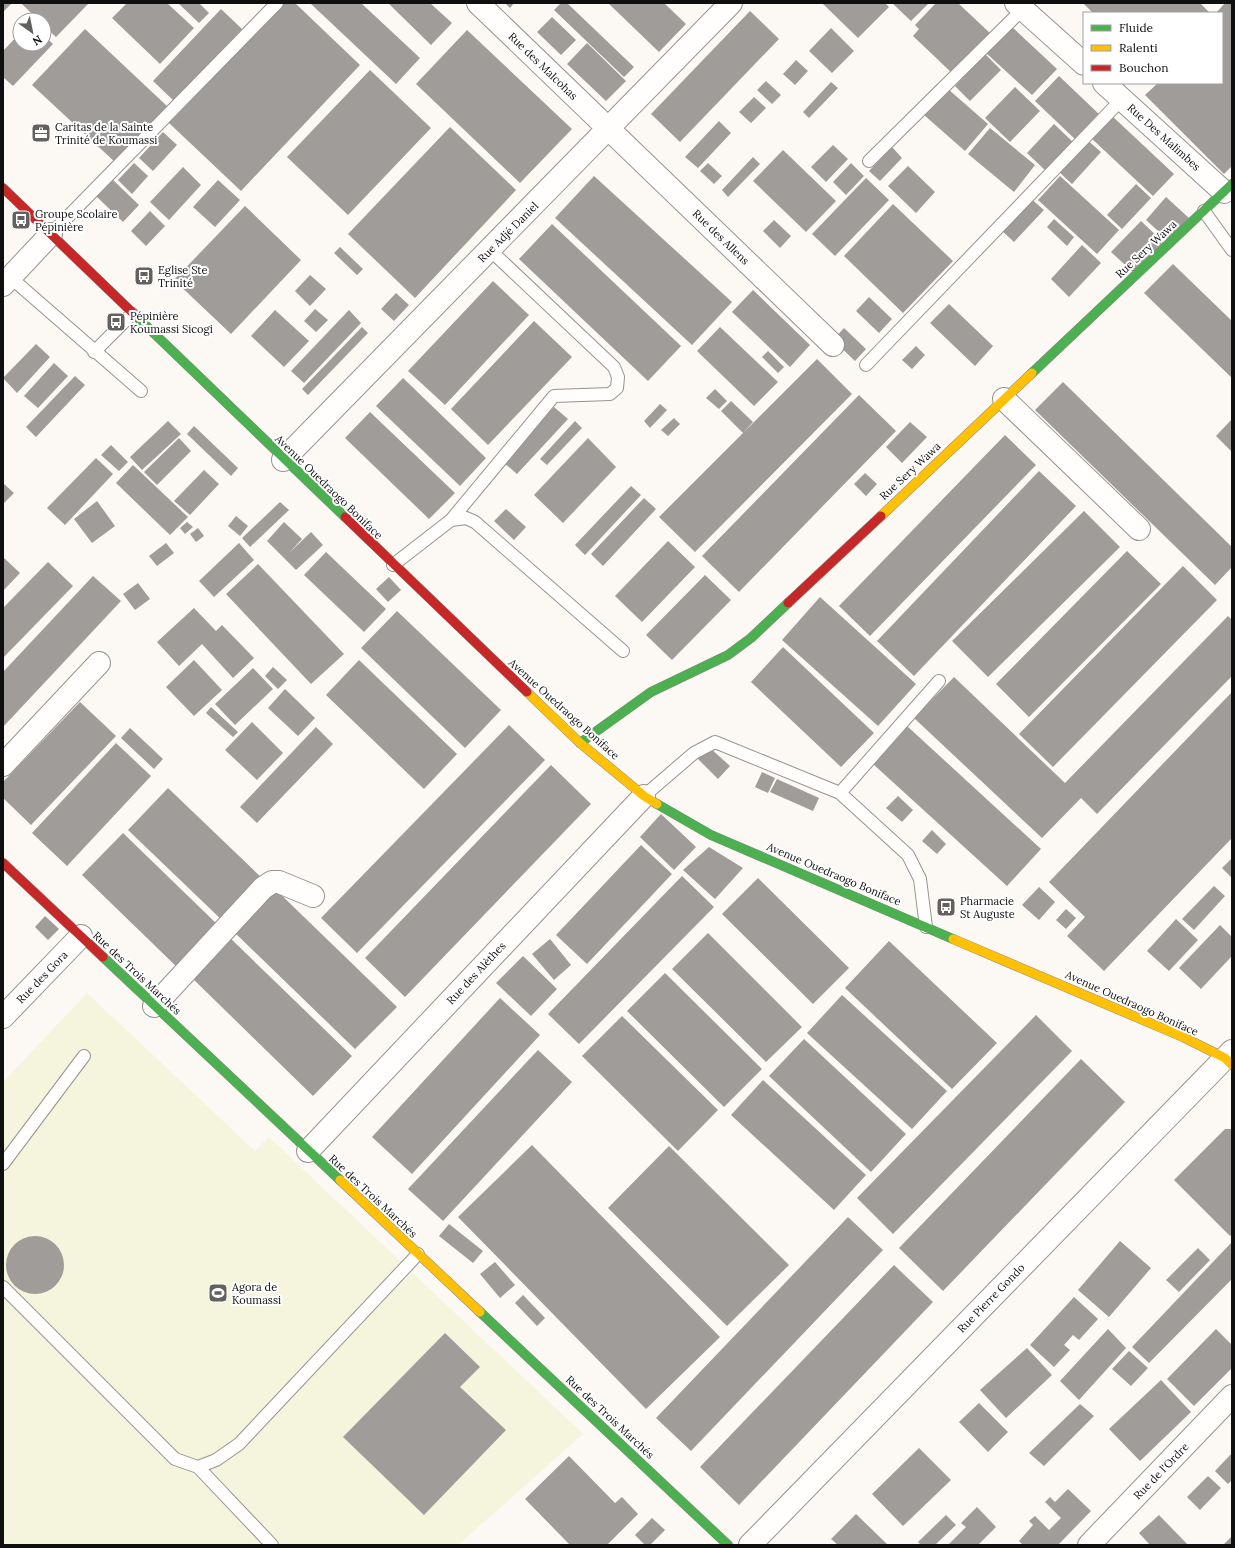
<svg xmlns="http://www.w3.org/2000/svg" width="1235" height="1548" font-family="Lora,serif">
<rect width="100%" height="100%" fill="#fcf8f4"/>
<path fill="#f4f5dc" d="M87 993 255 1151 269 1137 583 1434 458 1545H3V1082Z"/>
<path fill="#9f9c99" d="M3 3H12L3 12Z
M21 3H89L56 37 44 26V20H38Z
M127 3H167L194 28 160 64 112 18Z
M178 3H199L209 13 199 23Z
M284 3H295L360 65 241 191 169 123Z
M310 3H361L420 58 396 84Z
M388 3H430L452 23 431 45Z
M505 3H514L510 8Z
M561 3H567L634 67 624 77 554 10Z
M608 3H664L686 24 659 52Z
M822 3H885L889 7 858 38Z
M892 3H929L911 21Z
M936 3H958L992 35 954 75 913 36 919 29 915 25Z
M1083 3H1200L1210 13H1093Z
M1225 3H1232V166L1224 174 1145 95 1158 83H1222L1223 18 1222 13 1217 12Z
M221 9 242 29 174 101 153 81Z
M750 11 779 39 680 142 651 114Z
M552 17 576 40 561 55 537 32Z
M1011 26 1057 69 1032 95 986 53Z
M831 28 854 51 832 73 809 51Z
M85 29 168 107 116 163 32 85Z
M467 30 572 129 520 183 416 84Z
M20 33V44H44V36L53 44 13 86 3 77V51Z
M587 43 626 81 606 101 567 64Z
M985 54 1001 70 970 101 955 86Z
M796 60 808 71 795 85 783 74Z
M370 70 431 128 348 215 287 157Z
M1059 76 1101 116 1077 141 1035 101Z
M766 81 781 95 772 104 757 90Z
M831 82 838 88 809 118 803 112Z
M1015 87 1040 111 1010 142 985 118Z
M948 89 988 124 965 151 924 115Z
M754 97 766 108 751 123 739 112Z
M1111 115 1174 174 1153 196 1090 137Z
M719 121 731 133 698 168 685 157Z
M1054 124 1074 143 1047 172 1027 153Z
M450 127 516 190 415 298 348 234Z
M990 128 1035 165 1014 192 968 154Z
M163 132 177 145 153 171 139 158Z
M1086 139 1101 152 1072 184 1057 170Z
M833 145 848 159 826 182 811 167Z
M892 147 902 158 880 181 869 171Z
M783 150 836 201 806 232 753 181Z
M753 157 760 164 728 197 722 190Z
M134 163 148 176 132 194 118 180Z
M708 163 722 176 714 184 700 171Z
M851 163 864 176 846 195 833 182Z
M908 166 935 192 916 213 888 186Z
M183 167 201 185 169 220 150 202Z
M594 176 732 302 692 345 555 218Z
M1060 176 1119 230 1097 254 1038 200Z
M866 178 889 200 835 256 812 234Z
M112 179 139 205 123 222 96 196Z
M218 180 240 200 215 227 193 207Z
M1136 184 1151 198 1122 229 1107 215Z
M1029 197 1044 210 1014 242 1000 229Z
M1166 197 1189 218 1168 240 1146 220Z
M893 204 953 261 903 313 844 256Z
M245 206 301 260 231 334 174 280Z
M150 211 165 226 146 246 131 231Z
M1054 219 1074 237 1067 246 1047 227Z
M774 220 791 236 780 248 763 231Z
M1141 221 1163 242 1134 273 1111 252Z
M552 224 681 346 648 381 519 259Z
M1082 245 1101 263 1069 297 1051 279Z
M340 247 363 269 357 275 334 253Z
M1173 264 1232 321V378L1144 293Z
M310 275 326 289 310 306 295 291Z
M493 281 529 315 445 405 408 371Z
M753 290 810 345 790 367 732 312Z
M396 293 409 305 394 321 381 309Z
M869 297 892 319 879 333 856 311Z
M949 304 993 346 975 366 930 323Z
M315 309 328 320 316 332 304 321Z
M275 310 309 341 284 367 251 336Z
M349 310 361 323 304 383 291 371Z
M534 321 572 357 488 445 451 409Z
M362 327 368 333 308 395 302 389Z
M720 327 778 382 754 406 697 351Z
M844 328 866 349 855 361 833 340Z
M36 344 50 357 17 393 3 378Z
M916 346 925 355 912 369 902 360Z
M768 351 784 367 778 373 762 357Z
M817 359 852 394 695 552 659 517Z
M54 363 68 376 38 408 24 396Z
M75 376 85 385 36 437 26 427Z
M403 378 486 458 460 486 376 406Z
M1063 382 1232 547V567L1215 585 1035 410Z
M715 389 727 401 719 409 706 398Z
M859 395 896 431 739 592 702 556Z
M731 401 753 422 743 433 721 411Z
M660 404 667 410 650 428 644 421Z
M554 407 568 419 517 474 503 462Z
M370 412 455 493 429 519 345 438Z
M674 418 680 424 668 436 661 430Z
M1232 419V452L1216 436Z
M168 421 181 434 142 470 130 457Z
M575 421 582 428 547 465 540 459Z
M910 422 927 437 902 463 886 447Z
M194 426 238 468 231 476 187 434Z
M1005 435 1036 465 870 636 839 606Z
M179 438 191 451 157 485 144 472Z
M588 438 616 467 563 523 534 495Z
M111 445 128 462 119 471 101 455Z
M96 458 113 474 65 525 47 508Z
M133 465 188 517 170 535 116 483Z
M204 470 219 484 190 515 174 501Z
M1039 471 1076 506 914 676 877 641Z
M865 473 877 484 866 496 854 484Z
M3 483 14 493 3 504Z
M631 486 641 495 585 555 575 545Z
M644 498 656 509 603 566 591 554Z
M97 501 115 526 92 543 74 519Z
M280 502 289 510 250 547 242 538Z
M506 509 526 527 514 540 494 521Z
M1084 511 1120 547 988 677 952 641Z
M236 516 248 526 240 536 228 526Z
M187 522 193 527 185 534 180 528Z
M284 522 302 539 289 553 311 532 323 545 296 570 267 541Z
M198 528 204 536 196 542 190 534Z
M668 541 695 567 642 622 615 596Z
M166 543 174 553 157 566 149 556Z
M239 543 254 560 214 597 199 581Z
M1127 551 1161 584 1029 717 996 684Z
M326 552 386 609 364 632 304 575Z
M3 557 20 573 3 591Z
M48 562 73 586 3 658V608Z
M258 564 344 654 311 684 226 594Z
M1183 566 1217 600 1053 767 1019 734Z
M705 575 731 600 672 660 646 635Z
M93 576 121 601 3 727V672Z
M389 577 401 590 388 602 376 589Z
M138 583 150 599 135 610 123 594Z
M820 597 916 684 878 726 782 640Z
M194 608 216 631 222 625 254 658 233 678 202 644 179 666 157 642Z
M397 611 501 710 465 748 361 648Z
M1228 616 1232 620V676L1097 814 1081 798 1042 838 914 718 954 677 1065 783Z
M783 647 874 733 841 767 751 682Z
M194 660 222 690 194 716 166 687Z
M359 660 457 754 424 789 326 695Z
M273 667 287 680 278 689 265 676Z
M253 668 273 689 235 725 215 704Z
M285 689 315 718 298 736 268 708Z
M1232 692V838L1104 971 1067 936 1085 917 1049 882Z
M80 702 116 736 31 825 3 798V782Z
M211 707 238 732 233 737 206 713Z
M252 722 283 753 257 780 225 750Z
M509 725 545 760 357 953 321 918Z
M907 726 1041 849 1007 886 873 764Z
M316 727 333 744 257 823 240 807Z
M130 728 163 759 154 769 121 738Z
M116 743 151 776 67 866 32 833Z
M709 747 730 766 718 779 698 759Z
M551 765 591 804 405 997 365 958Z
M762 772 775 778 768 793 755 787Z
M777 779 819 798 813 811 770 792Z
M168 788 265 881 225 923 128 830Z
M898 796 913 810 902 822 886 808Z
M661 814 696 847 674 870 640 837Z
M932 830 946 844 937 854 922 841Z
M123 833 220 927 179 969 82 875Z
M641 845 672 874 587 964 556 935Z
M709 847 743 868 715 899 683 870Z
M1232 858V878L1222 868Z
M682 876 714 907 579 1044 548 1014Z
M758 878 849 968 813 1004 722 914Z
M1214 886 1225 896 1194 930 1182 919Z
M273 887 397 1007 355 1049 231 929Z
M1039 887 1055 902 1039 920 1022 905Z
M1066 909 1076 918 1066 929 1056 920Z
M45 916 59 929 48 940 35 927Z
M1176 919 1198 940 1169 971 1147 951Z
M1220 925 1232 937V956L1201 989 1179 968Z
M708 933 802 1027 766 1062 672 969Z
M228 936 352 1056 313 1096 190 976Z
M550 939 571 965 554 980 532 954Z
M889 941 997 1043 952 1089 845 988Z
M523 956 557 989 531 1016 496 983Z
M665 973 762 1069 724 1107 627 1011Z
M842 995 947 1091 912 1129 807 1033Z
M500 998 540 1035 412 1174 372 1137Z
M1036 1015 1072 1051 893 1234 857 1198Z
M622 1016 718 1110 678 1151 582 1056Z
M804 1039 906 1134 871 1172 769 1076Z
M538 1050 572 1082 443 1221 408 1189Z
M1081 1059 1125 1102 943 1291 899 1248Z
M763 1080 866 1175 834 1210 731 1115Z
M1225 1129H1232V1234L1230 1236 1174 1180Z
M532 1145 720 1337 646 1409 458 1217Z
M669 1146 789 1265 727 1326 608 1208Z
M848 1217 883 1250 691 1451 656 1418Z
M449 1224 483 1251 473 1263 439 1236Z
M6 1265a29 29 0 1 1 58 0a29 29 0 1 1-58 0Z
M1120 1241 1151 1268 1109 1317 1078 1290Z
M1231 1243 1232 1279 1149 1363 1132 1347Z
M1198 1248 1210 1260 1179 1292 1166 1280Z
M495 1262 515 1285 500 1298 480 1274Z
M894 1265 933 1302 739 1505 700 1467Z
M523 1295 545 1318 537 1326 515 1303Z
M1074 1297 1098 1319 1079 1340 1073 1335 1064 1345 1070 1350 1054 1367 1030 1345Z
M1108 1329 1126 1348 1079 1400 1060 1381Z
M1216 1329 1232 1345V1368L1194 1406 1167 1379Z
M445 1333 480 1367 460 1387 506 1430 424 1515 343 1437Z
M1027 1348 1052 1375 1006 1418 980 1390Z
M1129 1351 1148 1368 1131 1386 1112 1369Z
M1161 1380 1191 1412 1140 1461 1109 1429Z
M979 1403 1008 1432 988 1452 959 1422Z
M1080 1404 1094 1416 1044 1466 1029 1453Z
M919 1448 951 1480 903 1526 872 1494Z
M1232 1453V1480L1228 1484 1215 1471Z
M569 1456 615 1503 622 1497 638 1514 607 1545H570L525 1499Z
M1208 1476 1221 1488 1200 1510 1187 1497Z
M1068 1489 1091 1511 1058 1545H1023L1019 1541 1033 1525 1029 1521 1035 1516 1049 1530 1061 1518 1045 1502 1050 1497 1055 1502Z
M977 1507 996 1527 978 1545H948L966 1527 961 1523Z
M856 1514 888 1545H838L831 1539Z
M946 1515 956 1525 935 1545H921L918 1542Z
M1159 1515 1188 1545H1150L1139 1533Z
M652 1518 665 1530 650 1545H645L635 1535Z
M1232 1536V1545H1223Z"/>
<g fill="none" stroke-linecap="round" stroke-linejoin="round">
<defs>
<path id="lane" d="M869 161 1023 9
M1204 211 1232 250
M51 234 277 3
M10 277 141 391
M94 352 132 314
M866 365 1122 99
M451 520 554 396 610 394 617 388 618 377 614 367 490 250
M393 565 451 520 466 518 475 522 623 651
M840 793 939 681
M644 796 694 753 715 742 840 793 908 855 920 879 926 927
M3 1164 84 1056
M3 1287 175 1459 198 1467 272 1545
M198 1467 216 1460 239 1444 418 1254"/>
<path id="street" d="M478 3 833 345
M1016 3 1084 64
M1104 83 1224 192
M3 285 51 234
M1004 399 1139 529
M283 460 731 3
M3 765 99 663
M154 1006 263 888 272 882H279L313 896
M3 1017 81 936
M308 1151 644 796
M750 1545 1232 1051
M1089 1545 1232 1396"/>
<path id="fast" d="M136 316 345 517
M1032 373 1232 184
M580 743 651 692 728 655 751 638 788 603
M657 804 711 835 953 939
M103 957 340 1180
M480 1312 728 1545"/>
<path id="slow" d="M881 516 1032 373
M527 692 580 743 644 796 657 804
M953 939 1183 1037 1225 1058 1232 1065
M340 1180 480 1312"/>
<path id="jam" d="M3 188 136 316
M345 517 527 692
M788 603 881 516
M3 863 103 957"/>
</defs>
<use href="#lane" stroke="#969492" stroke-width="14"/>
<use href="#street" stroke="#969492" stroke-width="24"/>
<use href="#fast" stroke="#8c8b89" stroke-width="10"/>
<use href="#slow" stroke="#8c8b89" stroke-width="10"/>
<use href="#jam" stroke="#8c8b89" stroke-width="10"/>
<use href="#lane" stroke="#fffefd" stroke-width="12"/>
<use href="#street" stroke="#fffefd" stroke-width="22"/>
<use href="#fast" stroke="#4caf50" stroke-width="9"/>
<use href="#slow" stroke="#ffc107" stroke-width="9"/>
<use href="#jam" stroke="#c62828" stroke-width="9"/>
</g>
<defs>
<symbol id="office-square" viewBox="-11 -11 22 22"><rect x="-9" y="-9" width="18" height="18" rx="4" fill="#62615f" stroke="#fff"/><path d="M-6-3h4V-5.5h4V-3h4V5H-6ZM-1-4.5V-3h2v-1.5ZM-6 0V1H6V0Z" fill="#fff"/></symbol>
<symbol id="bus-square" viewBox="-11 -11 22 22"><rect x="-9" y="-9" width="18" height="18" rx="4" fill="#62615f" stroke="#fff"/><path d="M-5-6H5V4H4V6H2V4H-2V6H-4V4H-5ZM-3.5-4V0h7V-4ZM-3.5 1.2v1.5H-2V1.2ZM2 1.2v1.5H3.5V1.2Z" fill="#fff"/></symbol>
<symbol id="stadium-square" viewBox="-11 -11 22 22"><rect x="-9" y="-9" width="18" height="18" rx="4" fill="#62615f" stroke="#fff"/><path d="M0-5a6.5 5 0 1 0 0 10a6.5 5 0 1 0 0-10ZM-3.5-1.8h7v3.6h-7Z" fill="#fff"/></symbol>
</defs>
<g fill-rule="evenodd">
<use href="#office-square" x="30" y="122" width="22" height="22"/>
<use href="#bus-square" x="10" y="209" width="22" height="22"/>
<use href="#bus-square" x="133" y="265" width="22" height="22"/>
<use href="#bus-square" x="105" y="311" width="22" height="22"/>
<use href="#bus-square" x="935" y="896" width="22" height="22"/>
<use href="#stadium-square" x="207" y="1282" width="22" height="22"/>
</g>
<g text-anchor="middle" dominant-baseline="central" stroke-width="4" stroke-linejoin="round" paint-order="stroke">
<g font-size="11" fill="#0f0f0f" stroke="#fff">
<text transform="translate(543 66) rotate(44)">Rue des Malcohas</text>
<text transform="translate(1164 137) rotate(42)">Rue Des Malimbes</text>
<text transform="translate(508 232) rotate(-45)">Rue Adjé Daniel</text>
<text transform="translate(721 237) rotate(44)">Rue des Allens</text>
<text transform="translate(1146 249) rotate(-43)">Rue Sery Wawa</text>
<text transform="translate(910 471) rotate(-43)">Rue Sery Wawa</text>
<text transform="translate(329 487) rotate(44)">Avenue Ouedraogo Boniface</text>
<text transform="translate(564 709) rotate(42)">Avenue Ouedraogo Boniface</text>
<text transform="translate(834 874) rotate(23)">Avenue Ouedraogo Boniface</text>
<text transform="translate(137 973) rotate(43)">Rue des Trois Marchés</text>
<text transform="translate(476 973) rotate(-47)">Rue des Alèthes</text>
<text transform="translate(42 977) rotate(-46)">Rue des Gora</text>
<text transform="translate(1132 1003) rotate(24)">Avenue Ouedraogo Boniface</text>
<text transform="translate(373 1196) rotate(43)">Rue des Trois Marchés</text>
<text transform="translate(991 1298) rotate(-46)">Rue Pierre Gondo</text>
<text transform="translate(610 1417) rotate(43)">Rue des Trois Marchés</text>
<text transform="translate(1161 1471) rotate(-46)">Rue de l'Ordre</text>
</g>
<g font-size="11" fill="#0f0f0f" stroke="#fff" text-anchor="start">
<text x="55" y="127">Caritas de la Sainte<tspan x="55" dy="13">Trinité de Koumassi</tspan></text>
<text x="35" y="214">Groupe Scolaire<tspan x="35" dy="13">Pépinière</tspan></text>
<text x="158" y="270">Eglise Ste<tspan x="158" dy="13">Trinité</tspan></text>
<text x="130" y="316">Pépinière<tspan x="130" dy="13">Koumassi Sicogi</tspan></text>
<text x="960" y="901">Pharmacie<tspan x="960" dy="13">St Auguste</tspan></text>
<text x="232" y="1287">Agora de<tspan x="232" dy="13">Koumassi</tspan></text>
</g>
</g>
<rect width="1235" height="1548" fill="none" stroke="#0f0f0f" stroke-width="8"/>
<rect x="1083" y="12" width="140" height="72" fill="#ffffff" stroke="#9f9f9f"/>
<rect x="1091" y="25" width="20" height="6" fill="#4caf50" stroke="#9f9f9f"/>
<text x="1119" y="32" font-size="12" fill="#0f0f0f">Fluide</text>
<rect x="1091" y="45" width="20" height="6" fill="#ffc107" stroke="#9f9f9f"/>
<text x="1119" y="52" font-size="12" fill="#0f0f0f">Ralenti</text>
<rect x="1091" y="65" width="20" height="6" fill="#c62828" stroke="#9f9f9f"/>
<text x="1119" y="72" font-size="12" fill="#0f0f0f">Bouchon</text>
<g transform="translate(32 32) rotate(147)"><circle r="19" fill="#ffffff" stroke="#9f9f9f"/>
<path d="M0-3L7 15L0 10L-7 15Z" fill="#62615f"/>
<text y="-6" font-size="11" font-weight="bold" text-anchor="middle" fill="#0f0f0f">N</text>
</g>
</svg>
